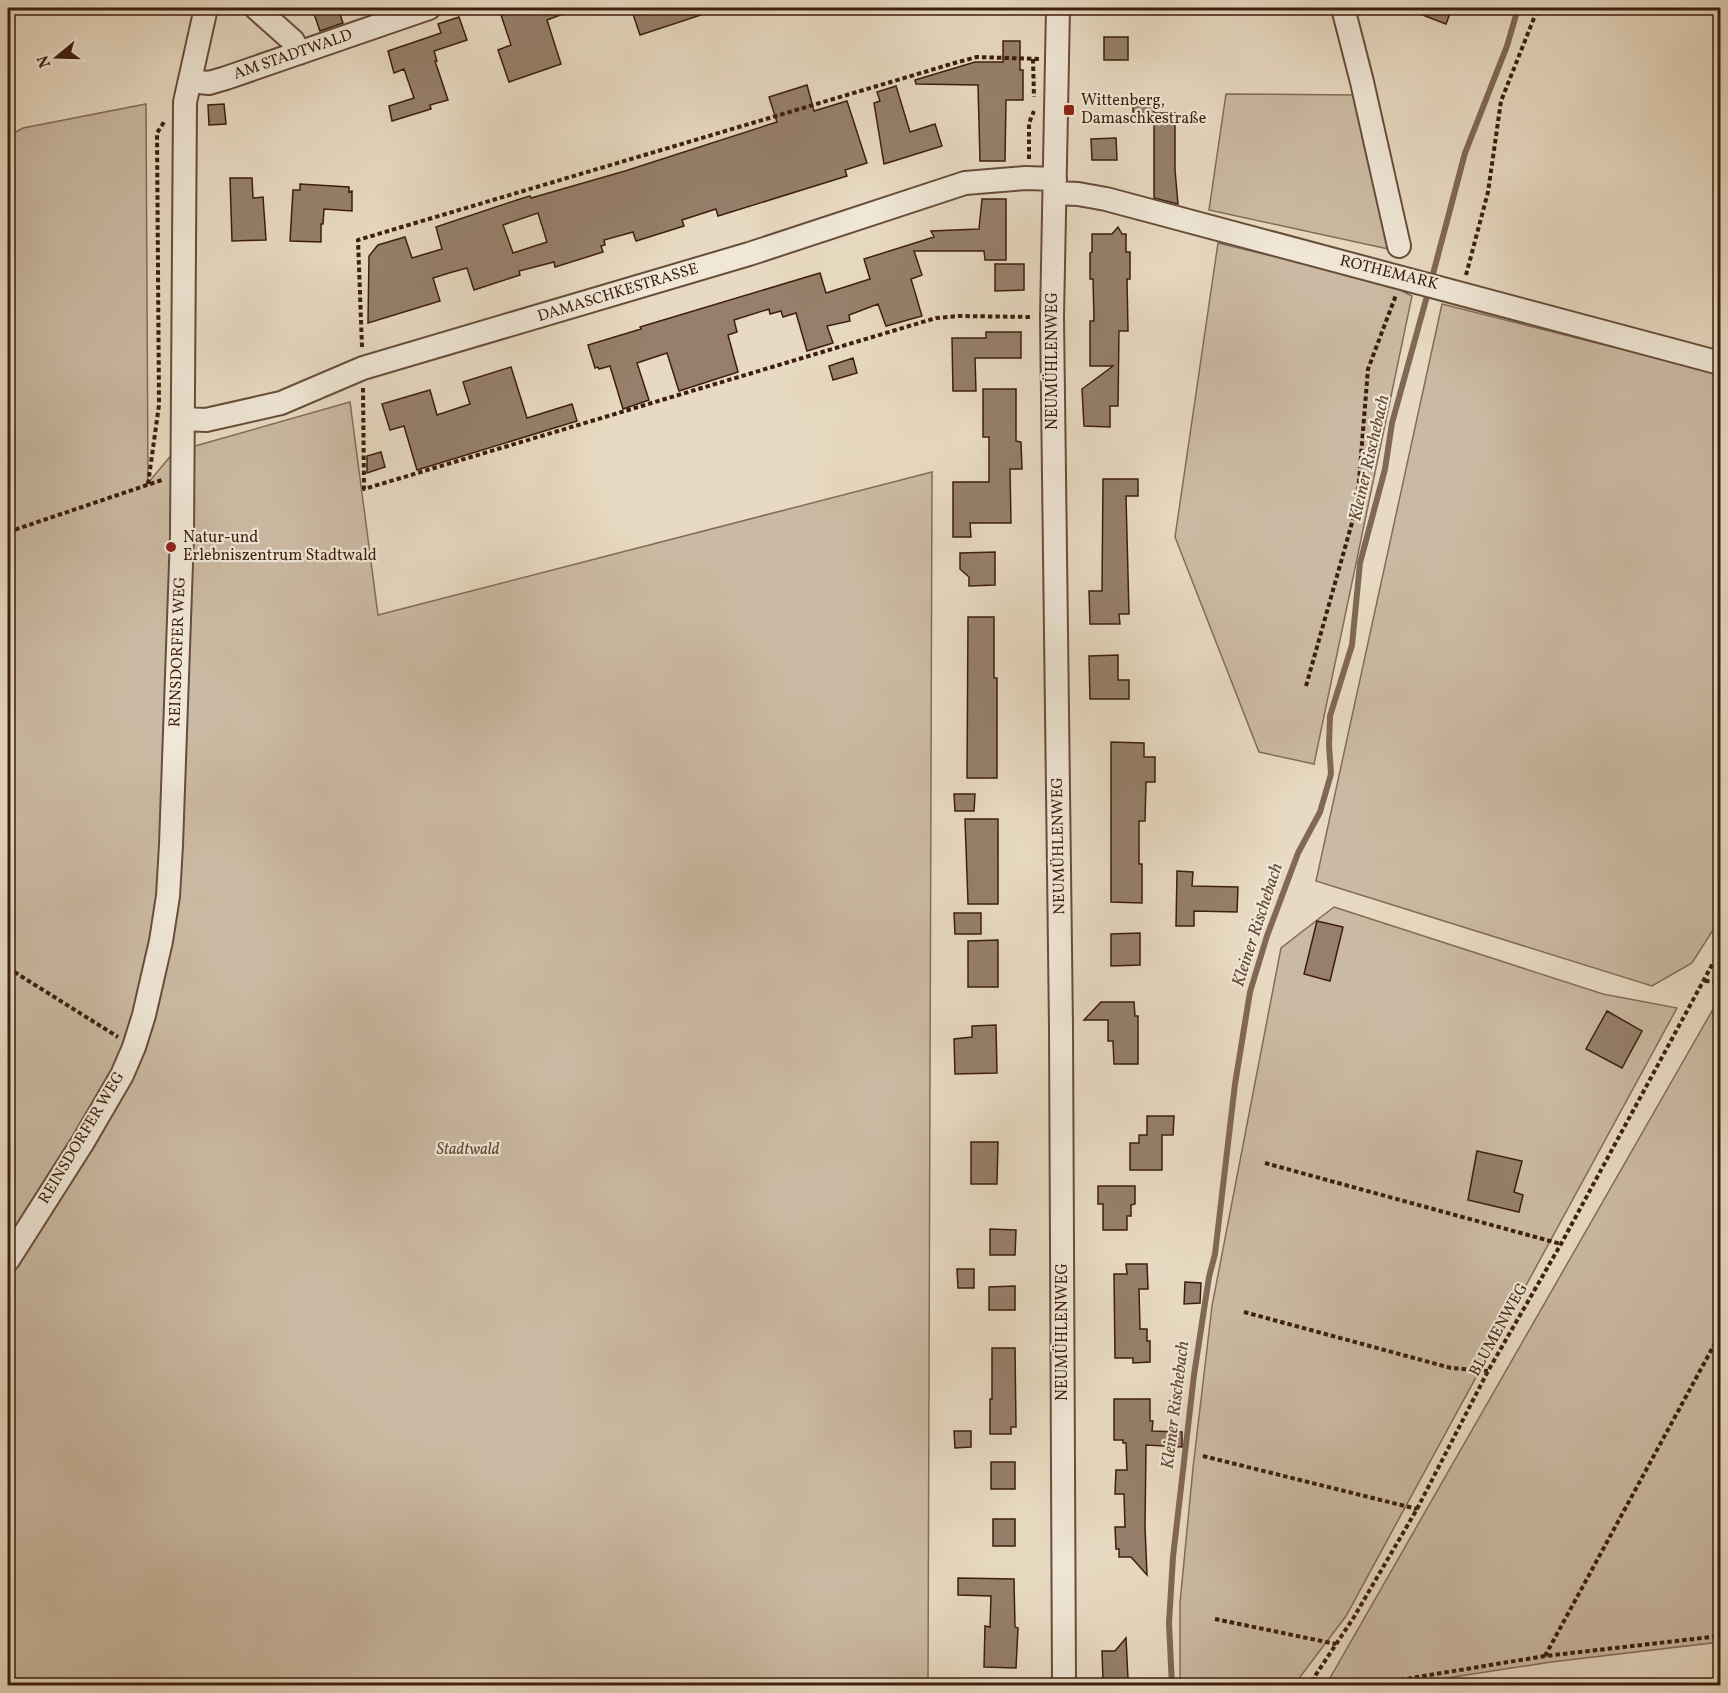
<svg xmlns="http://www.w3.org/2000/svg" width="1728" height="1693" font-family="Vollkorn,serif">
<rect width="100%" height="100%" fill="#e8dac2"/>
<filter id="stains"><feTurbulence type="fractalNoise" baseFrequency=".00333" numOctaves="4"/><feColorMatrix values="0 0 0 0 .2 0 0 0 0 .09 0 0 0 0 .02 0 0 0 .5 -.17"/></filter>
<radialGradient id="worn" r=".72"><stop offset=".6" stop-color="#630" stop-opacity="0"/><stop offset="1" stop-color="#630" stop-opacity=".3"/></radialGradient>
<path fill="#cbbaa3" stroke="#846c58" stroke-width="1.5" d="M1226 94 1357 95 1402 252 1209 210Z
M146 104 148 483 174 452 350 402 378 615 932 472 928 1685 8 1686V136L23 128Z
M1218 243 1388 284 1412 296 1314 764 1259 752 1175 537Z
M1442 304 1720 374V919L1692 963 1652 986 1316 881Z
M1334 907 1603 994 1677 1008 1346 1616 1294 1685 1180 1686V1603L1193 1468 1212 1306 1281 948Z
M1720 997V1642L1551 1662 1402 1685H1326Z"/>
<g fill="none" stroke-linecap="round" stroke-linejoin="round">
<path stroke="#816854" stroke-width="6" d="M1433 274 1465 153 1507 46 1518 8
M1172 1686 1169 1623 1173 1557 1194 1375 1209 1277 1215 1254 1235 1084 1250 992 1267 936 1298 853 1320 812 1331 774 1329 745 1330 716 1352 645 1360 563 1385 469 1392 423 1427 296"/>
</g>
<path fill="#96806b" stroke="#3d1e0d" stroke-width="1.5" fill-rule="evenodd" d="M312 8H338L343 23 320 31Z
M513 8H574V10L547 20 561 64 509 82 498 50 511 45 500 12Z
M634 8H716V10L640 35 632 11 635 10Z
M1407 8H1452L1446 24 1407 9Z
M459 17 467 40 434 51 437 61H435L448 100 430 105 431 109 392 121 389 106 414 98 404 69 394 73 388 51 441 33 438 24Z
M1104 37H1128V60H1104Z
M1003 41H1020V70H1023V100H1006L1005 161H980L978 85 916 84 915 80 975 62H1003Z
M807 85 814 111 847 101 867 163 845 170 847 176 718 216 716 209 682 220 684 226 636 241 633 232 604 240 605 245 601 246 603 252 555 267 554 262 519 271 520 275 474 290 467 268 449 273 433 278 440 301 368 323 369 256 378 245 405 237 412 258 442 249 436 227 517 200 530 196 531 198 625 171 777 122 769 97ZM538 213 547 242 513 253 503 225Z
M896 86 910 132 935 124 942 146 884 164 874 103 880 101 877 92Z
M1133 99H1153L1154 113H1175V170L1178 204 1154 198V118H1133Z
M224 104 226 124 209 125 208 105Z
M1116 138 1117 160H1092L1091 139Z
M230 178H252L253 198 263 197 266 240 232 241Z
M300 184 349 187V192L352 191V211L324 209 323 224H321V242L290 241 293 190H300Z
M982 199H1006V260H985L984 251H914L922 275 911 279 922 316 886 326 878 304 849 315 850 321 827 326 833 343 807 351 796 313 783 317 781 311 770 314 769 309 734 320 737 332 728 335 738 372 679 391 667 353 637 363 649 400 623 409 610 366 599 369 598 367 595 368 588 345 641 329 640 327 820 273 826 293 870 279 864 259 934 237 931 231 979 229Z
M1118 227 1122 234H1126V252H1130V279H1127L1128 331H1119L1118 406H1110V427L1084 426 1082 389 1113 366H1090V321H1094L1093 279H1090V253L1092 252V234H1112Z
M995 264H1024V290L995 291Z
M986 332H1021V358H975L976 391H953L952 338H986Z
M853 358 857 373 833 380 829 366Z
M511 367 527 418 572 404 577 421 417 470 404 426 390 430 382 404 430 390 437 415 470 404 463 382Z
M983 389H1016V441L1021 442 1022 469H1010L1011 523H970L971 537H953V482H989V437H983Z
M381 452 385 467 367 473V456Z
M1103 479H1138V496H1126L1129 614H1119L1120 624H1090L1089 591H1102Z
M995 552V585L969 586V577L960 569V553Z
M968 617H994V678H997V778H967Z
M1118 655V680H1129V699H1090L1089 656Z
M1111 742 1144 743V757H1155V782H1146L1145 821H1139V864H1142V903L1111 902Z
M954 794H975L974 811H955Z
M965 819H998V904H968Z
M1177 871 1193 872 1192 886 1238 887 1237 912 1194 911V926H1176Z
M954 913H981V934H955Z
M1317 921 1343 927 1330 981 1304 974Z
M1140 933V965L1111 966V934Z
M998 940V987H968V941Z
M1101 1002H1134L1135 1016H1138V1064H1114L1113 1041H1108V1020H1084Z
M1607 1011 1642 1031 1622 1068 1586 1049Z
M996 1025 997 1073 955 1074 954 1039 972 1037V1026Z
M1147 1116H1174L1173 1135H1162V1170H1130V1143H1139V1135H1147Z
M971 1142H998L997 1184H971Z
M1477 1151 1522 1161 1514 1192 1523 1195 1519 1212 1468 1200Z
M1098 1186H1135V1204L1131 1205V1216H1127V1230H1103V1204H1098Z
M990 1229 1016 1230 1015 1255H990Z
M1126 1264H1147L1148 1289H1139L1140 1329H1147V1341H1150V1362L1133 1363V1358H1115L1114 1274H1127Z
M957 1269H974V1288H958Z
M1185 1282 1201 1283 1200 1303 1184 1304Z
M1015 1286V1310H989V1287Z
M992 1348H1015L1016 1427H1011V1434H990V1399H992Z
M1114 1399H1150V1421H1153L1152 1431 1182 1432V1447L1146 1445 1145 1527 1147 1575 1131 1557H1119V1549H1116L1115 1527H1125L1124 1494H1115L1116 1470H1127L1126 1443H1123V1440H1114Z
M954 1431H971V1447L955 1448Z
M991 1462H1015V1489H991Z
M993 1519H1015V1546H993Z
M958 1578 1014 1579 1015 1627 1018 1628 1016 1668 984 1667 985 1626 990 1627 991 1596 958 1595Z
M1126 1638 1128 1679 1103 1680 1102 1651H1115Z"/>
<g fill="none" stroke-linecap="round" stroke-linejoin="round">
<defs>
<path id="minor" d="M256 8 293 41 299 53
M1058 8 1052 317 1061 1027 1064 1686
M1343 8 1362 82 1399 246
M190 81 209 83 226 78 429 8
M1055 193 1078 194 1106 199 1720 363
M183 419 206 420 281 403 363 368 749 254 965 183 1026 178 1055 179
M8 1260 83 1142 122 1075 134 1047 144 1015 161 941 168 896 171 845 182 535 185 102 206 8"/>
</defs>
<use href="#minor" stroke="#684d3a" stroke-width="26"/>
<path stroke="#3d1e0d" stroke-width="4" stroke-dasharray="4.5 3" stroke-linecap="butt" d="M1033 59 1034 97
M1029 159V123L1034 111
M1466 275 1488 192 1501 101 1538 8
M362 347 358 240 958 62 977 57 1039 59
M363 388 364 489 936 318 959 316 1033 317
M148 484 159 405 157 133 164 122
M8 532 162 480
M1306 686 1357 505 1368 369 1396 295
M8 968 118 1037
M1705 981 1720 982
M1265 1163 1561 1244
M1244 1312 1451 1368 1488 1371
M1203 1456 1417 1509
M1215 1619 1336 1644
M1545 1656 1720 1334
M1313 1679 1344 1686
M1305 1686 1313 1679 1354 1617 1417 1509 1488 1371 1561 1244 1720 950
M1363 1686 1545 1656 1720 1636"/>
<use href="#minor" stroke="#f0e7d7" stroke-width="22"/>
</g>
<g fill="#8f2418" stroke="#f0e7d7" stroke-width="2">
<rect x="1063" y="104" width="12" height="12" rx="3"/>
<circle cx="171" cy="547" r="6"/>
</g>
<g text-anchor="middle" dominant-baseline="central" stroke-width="4.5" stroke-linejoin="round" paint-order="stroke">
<g font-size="16" fill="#3d1e0d" stroke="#f0e7d7">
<text transform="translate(293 55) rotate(-19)">AM STADTWALD</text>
<text transform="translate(1389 273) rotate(14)">ROTHEMARK</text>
<text transform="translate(618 293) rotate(-17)">DAMASCHKESTRASSE</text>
<text transform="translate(1053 361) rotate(-90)">NEUMÜHLENWEG</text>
<text transform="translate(178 652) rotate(-88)">REINSDORFER WEG</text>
<text transform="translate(1059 846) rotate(-91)">NEUMÜHLENWEG</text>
<text transform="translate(82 1138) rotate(-59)">REINSDORFER WEG</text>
<text transform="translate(1499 1330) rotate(-61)">BLUMENWEG</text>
<text transform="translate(1063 1332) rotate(-90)">NEUMÜHLENWEG</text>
</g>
<g font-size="16" fill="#3d1e0d" stroke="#f0e7d7" text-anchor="start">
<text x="1081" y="101">Wittenberg,<tspan x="1081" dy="18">Damaschkestraße</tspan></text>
<text x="183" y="538">Natur-und<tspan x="183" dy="18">Erlebniszentrum Stadtwald</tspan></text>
</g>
<g font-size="16" font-style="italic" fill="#604532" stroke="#f0e7d7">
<text x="468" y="1150">Stadtwald</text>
</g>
<g font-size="18" font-style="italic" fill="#654937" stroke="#f0e7d7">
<text transform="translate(1370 458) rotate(-77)">Kleiner Rischebach</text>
<text transform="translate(1258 925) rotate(-72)">Kleiner Rischebach</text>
<text transform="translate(1176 1405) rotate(-83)">Kleiner Rischebach</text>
</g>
</g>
<rect width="1728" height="1693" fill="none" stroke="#e8dac2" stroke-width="30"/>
<rect x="9" y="9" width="1710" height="1675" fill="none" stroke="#3d1e0d" stroke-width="3"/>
<rect x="15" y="15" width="1698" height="1663" fill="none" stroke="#3d1e0d" stroke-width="1.5"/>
<g transform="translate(57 57) rotate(251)" stroke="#f0e7d7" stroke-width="4.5" paint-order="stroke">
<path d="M0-4.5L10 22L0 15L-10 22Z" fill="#3d1e0d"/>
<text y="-9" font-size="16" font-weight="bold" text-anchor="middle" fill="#3d1e0d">N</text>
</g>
<rect width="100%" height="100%" filter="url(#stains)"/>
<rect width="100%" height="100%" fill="url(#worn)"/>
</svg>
